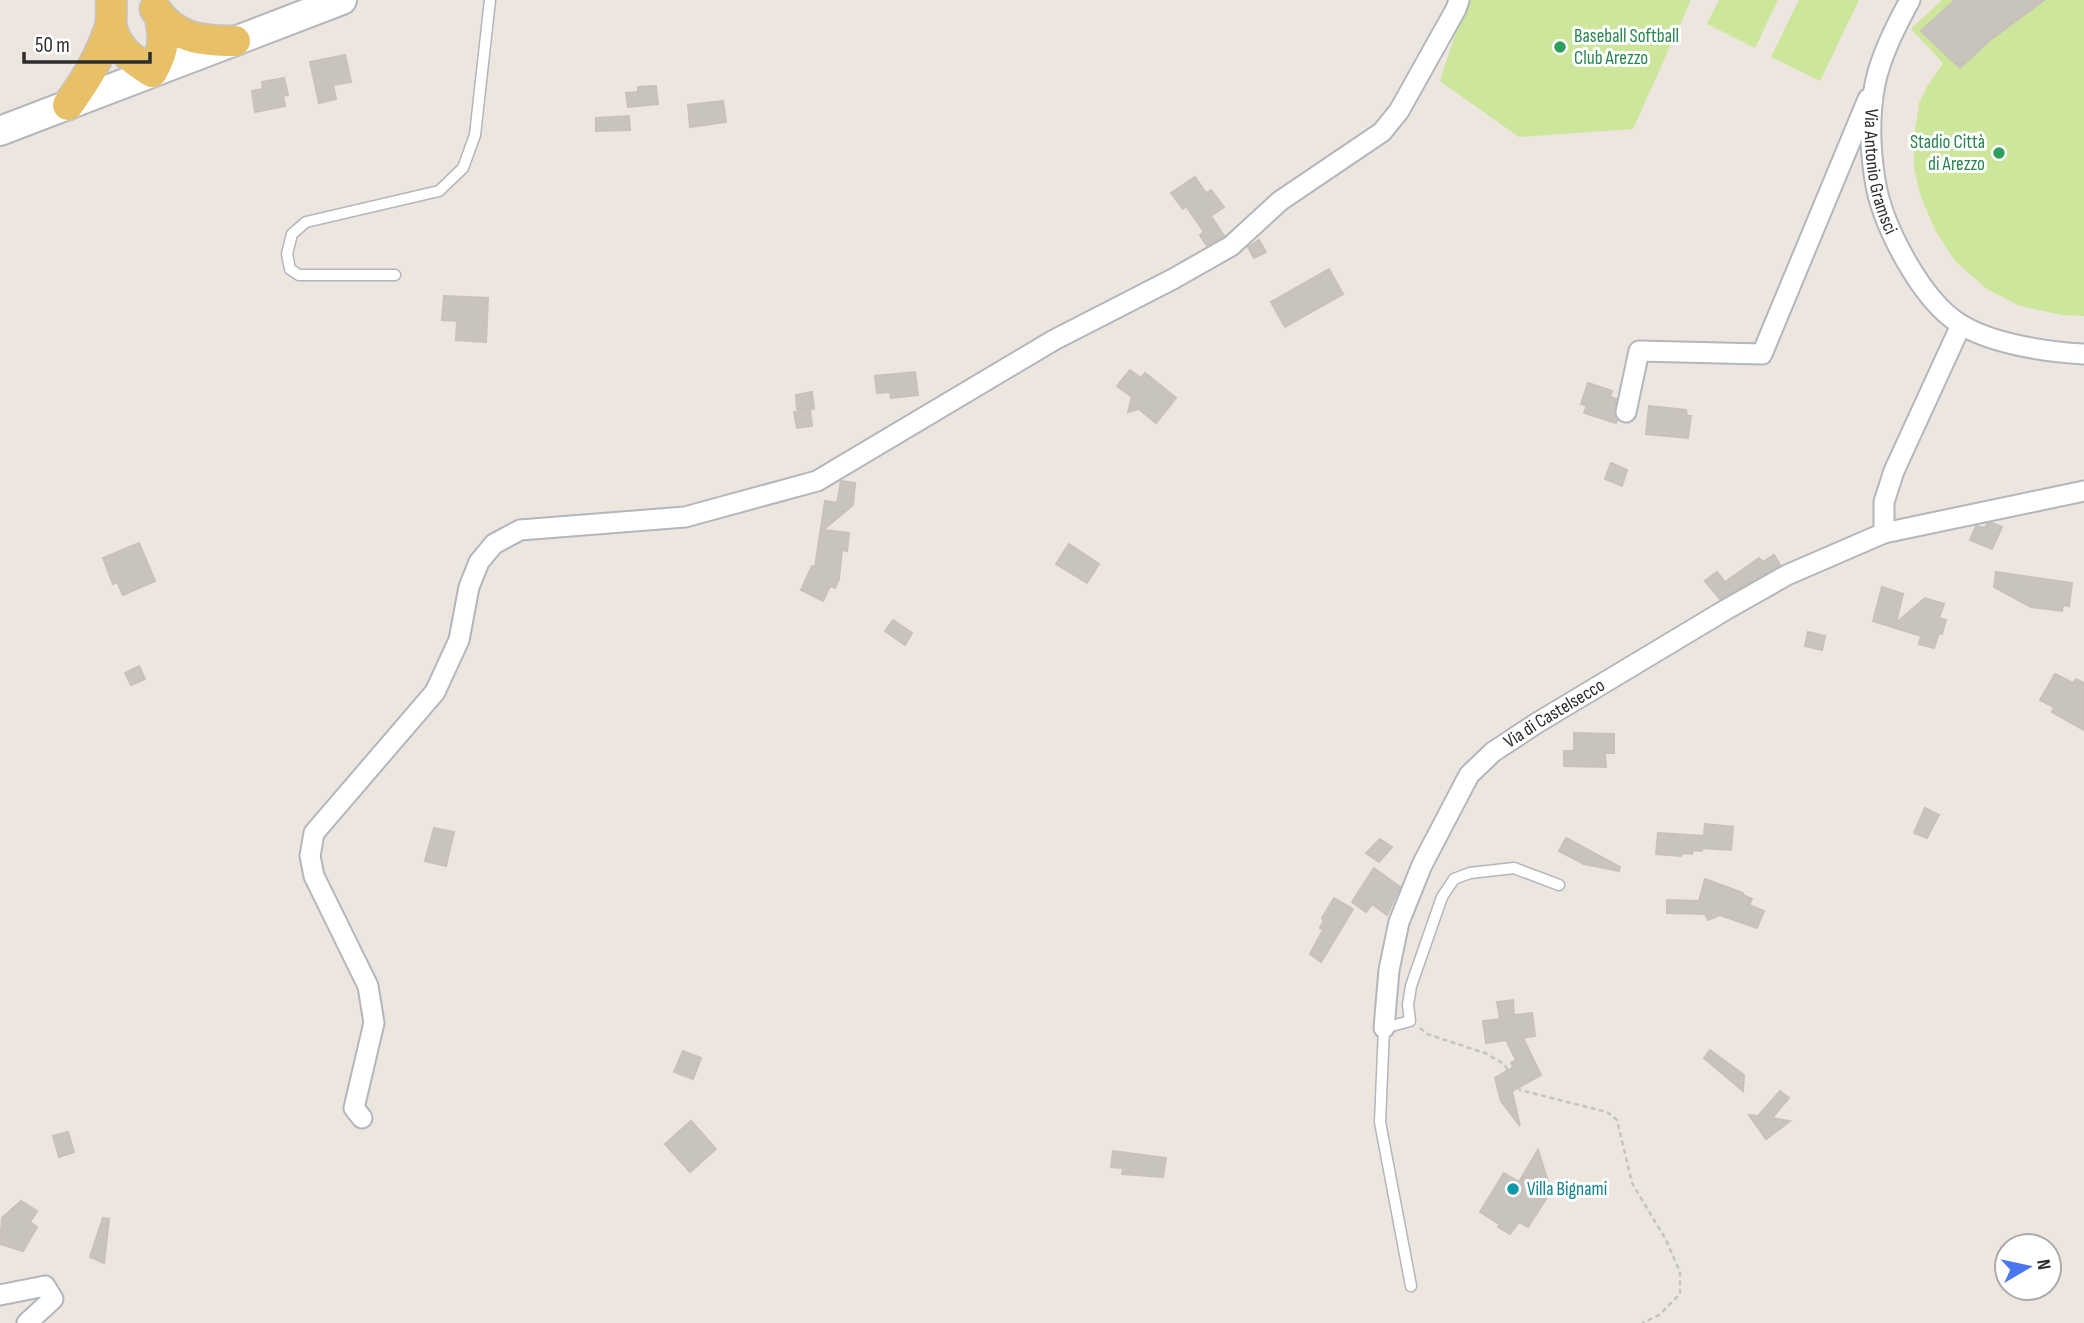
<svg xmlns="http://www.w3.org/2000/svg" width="2084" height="1323" font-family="'Sofia Sans Condensed',sans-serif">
<rect width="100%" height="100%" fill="#ece6df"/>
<path fill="#cce69c" d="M1466 0H1691L1633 129 1519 137 1440 81Z
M1719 0H1778L1755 48 1707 24Z
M1799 0H1859L1820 81 1771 57Z
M1942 0H2084V316L2062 315 2020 306 1987 289 1955 261 1935 230 1920 194 1914 167V139L1919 103 1928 85 1943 63 1911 29Z"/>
<path fill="#c8c4bd" stroke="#c8c1b9" stroke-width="2" d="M1955 0H2044L1990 40 1960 68 1921 31Z
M345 55 351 82 333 85 336 99 319 103 310 62Z
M284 78 288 95 283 96 285 106 255 112 252 91 263 89 262 82Z
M656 86 658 104 628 107 626 93 638 92V87Z
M723 101 726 122 690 127 688 105Z
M629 116 630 130 596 131V118Z
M1195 177 1206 193 1211 190 1224 207 1211 216 1224 236 1207 246 1200 235 1204 232 1186 206 1183 209 1171 193Z
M1259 240 1266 252 1254 258 1248 247Z
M1329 269 1343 294 1285 327 1271 302Z
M444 296 488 298 486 342 456 340 457 321 442 320Z
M1130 370 1141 378 1145 373 1176 398 1156 423 1139 409 1128 412 1132 397 1117 386Z
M915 372 918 395 891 398 890 392 877 393 875 376Z
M1588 383 1612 391 1610 397 1616 399 1614 410 1617 420 1616 423 1584 413 1587 406 1581 404Z
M812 392 814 409H797L796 395Z
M1649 406 1686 410 1687 416H1691L1688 438 1646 434Z
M810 409 812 426 797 428 794 412Z
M1611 463 1627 470 1622 486 1605 479Z
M841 481 855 483 853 505 823 530 849 533 847 551 842 550 839 579 835 588 830 586 823 601 801 590 812 566 815 567 825 501 837 503Z
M1992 523 2002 527 1992 549 1970 540 1976 526 1985 528 1987 524Z
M139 543 155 581 123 595 117 582 113 584 103 558Z
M1069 544 1099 564 1087 583 1056 564Z
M1774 555 1780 565 1720 599 1705 581 1717 572 1725 582 1759 558 1763 562Z
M1996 572 2072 583 2069 606 2063 605 2062 611 2031 607 1994 587Z
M1882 587 1903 594 1896 623 1925 598 1944 604 1939 618 1946 620 1942 634 1939 633 1934 648 1919 644 1921 636 1873 621Z
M893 620 912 633 905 645 885 631Z
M1808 632 1825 636 1822 650 1805 646Z
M139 666 145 679 131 685 125 673Z
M2055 674 2073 683 2076 679 2084 683V730L2052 712 2054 707 2040 700Z
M1574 733 1614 734V753H1605L1606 767 1564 766V751H1574Z
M1925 808 1939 815 1927 838 1914 833Z
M1705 824 1733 827 1731 850 1703 848 1704 843 1702 851 1693 850 1692 854 1682 853 1681 856 1656 854 1658 833 1704 836Z
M434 828 454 832 446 866 425 861Z
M1566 838 1620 867 1619 871 1584 864 1559 851Z
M1380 839 1392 847 1379 862 1366 853Z
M1374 868 1400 887 1387 915 1372 904 1366 912 1352 902Z
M1705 879 1743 893V895L1752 899 1749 905 1764 911 1757 928 1720 915 1708 920 1705 914 1667 913V900L1699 901Z
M1334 898 1353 909 1321 962 1310 954 1323 930 1320 928 1324 920 1322 918Z
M1513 1000 1514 1015 1532 1013 1535 1036 1523 1038 1541 1075 1512 1091 1520 1126 1501 1101 1495 1078 1513 1067 1511 1063 1516 1060 1506 1040 1486 1043 1483 1021 1500 1019 1497 1002Z
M1710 1050 1744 1075 1743 1091 1704 1058Z
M683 1051 701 1058 693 1079 674 1072Z
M1780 1091 1789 1098 1772 1118 1790 1121 1766 1139 1749 1115 1758 1116Z
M691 1121 716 1149 690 1172 665 1144Z
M68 1132 74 1152 59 1157 53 1136Z
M1538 1150 1551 1191 1528 1227 1519 1222 1510 1234 1498 1227 1499 1224 1480 1212 1504 1173 1519 1182Z
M1113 1151 1166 1158 1163 1177 1122 1174 1123 1168 1111 1167Z
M21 1201 37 1211 30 1222 37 1227 23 1251 0 1244 2 1218Z
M103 1218 109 1219 104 1263 90 1257Z"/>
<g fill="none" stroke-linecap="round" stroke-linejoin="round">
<defs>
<path id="lane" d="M395 275H299L290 269 287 254 292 234 306 222 439 191 463 168 475 135 490 0
M1411 1286 1380 1122 1384 1028 1410 1021 1408 1005 1411 986 1442 897 1454 879 1470 873 1514 868 1559 885"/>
<g id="street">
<path id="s1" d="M1910 0C1896 26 1881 55 1875 84 1869 115 1870 149 1875 180 1882 225 1921 300 1960 324 1992 344 2047 352 2084 354"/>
<path d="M1626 412 1639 351 1762 354 1868 99"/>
<path d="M1884 533 2084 491"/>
<path id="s2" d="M1384 1028 1389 970 1399 922 1422 865 1469 775 1493 752 1537 723 1727 609 1787 575 1884 533V502L1894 471 1961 325"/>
<path d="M362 1118 354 1108 374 1023 368 986 314 876 310 856 314 833 435 692 459 640 469 587 479 562 494 544 520 530 685 517 817 481 1054 340 1173 279 1231 246 1280 201 1382 132 1399 111 1456 9 1459 0"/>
<path d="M0 1295 45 1286 53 1299 27 1323"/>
</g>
<path id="secondary" d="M0 131 342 0"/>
<path id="primary" d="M111 0C112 7 111 15 111 22 113 47 133 60 152 72 164 50 165 41 160 16
M155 9C176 39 201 41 235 41
M68 105C87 78 101 56 111 24"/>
</defs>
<use href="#lane" stroke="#b2b6be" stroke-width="13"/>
<use href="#street" stroke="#b2b6be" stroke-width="23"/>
<use href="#secondary" stroke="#b2b6be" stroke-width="32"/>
<use href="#primary" stroke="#c4c4c4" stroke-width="33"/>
<path stroke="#c4c4c4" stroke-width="2.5" stroke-dasharray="5 3.5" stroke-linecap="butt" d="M1420 1028 1427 1034 1485 1053 1504 1064 1520 1090 1607 1112 1617 1120 1632 1183 1666 1240 1680 1272V1294L1659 1315 1642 1323"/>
<use href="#lane" stroke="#fff" stroke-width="10"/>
<use href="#street" stroke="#fff" stroke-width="19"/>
<use href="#secondary" stroke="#fff" stroke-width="28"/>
<use href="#primary" stroke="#e8c068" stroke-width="30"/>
</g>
<g fill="#2e9e5b" stroke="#fff" stroke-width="2.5">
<circle cx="1560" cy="47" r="7"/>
<circle cx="1999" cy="153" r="7"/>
</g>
<circle fill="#0f9aa8" stroke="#fff" stroke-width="2.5" cx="1513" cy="1189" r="7"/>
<g text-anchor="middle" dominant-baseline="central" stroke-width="6" stroke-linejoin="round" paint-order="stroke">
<g font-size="19" fill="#27864d" stroke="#fff" text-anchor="start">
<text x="1574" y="36">Baseball Softball<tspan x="1574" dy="22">Club Arezzo</tspan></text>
<text x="1985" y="142" text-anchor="end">Stadio Città<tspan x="1985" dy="22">di Arezzo</tspan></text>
</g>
<g font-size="19" fill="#2c2c2c" stroke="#fff">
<text stroke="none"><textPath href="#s1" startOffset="180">Via Antonio Gramsci</textPath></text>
<text stroke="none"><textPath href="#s2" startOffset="376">Via di Castelsecco</textPath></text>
</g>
<g font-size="19" fill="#0d838f" stroke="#fff" text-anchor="start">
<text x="1527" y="1189">Villa Bignami</text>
</g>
</g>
<g transform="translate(2028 1267) rotate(81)"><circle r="33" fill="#ffffff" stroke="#ababab" stroke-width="2"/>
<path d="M0-5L12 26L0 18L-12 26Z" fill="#4a76ef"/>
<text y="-10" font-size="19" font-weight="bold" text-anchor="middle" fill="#2c2c2c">N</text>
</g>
<path d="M24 52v10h126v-10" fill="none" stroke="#2c2c2c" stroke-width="3.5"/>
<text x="35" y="52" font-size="21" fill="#2c2c2c" stroke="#ffffff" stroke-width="5" paint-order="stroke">50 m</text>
</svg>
